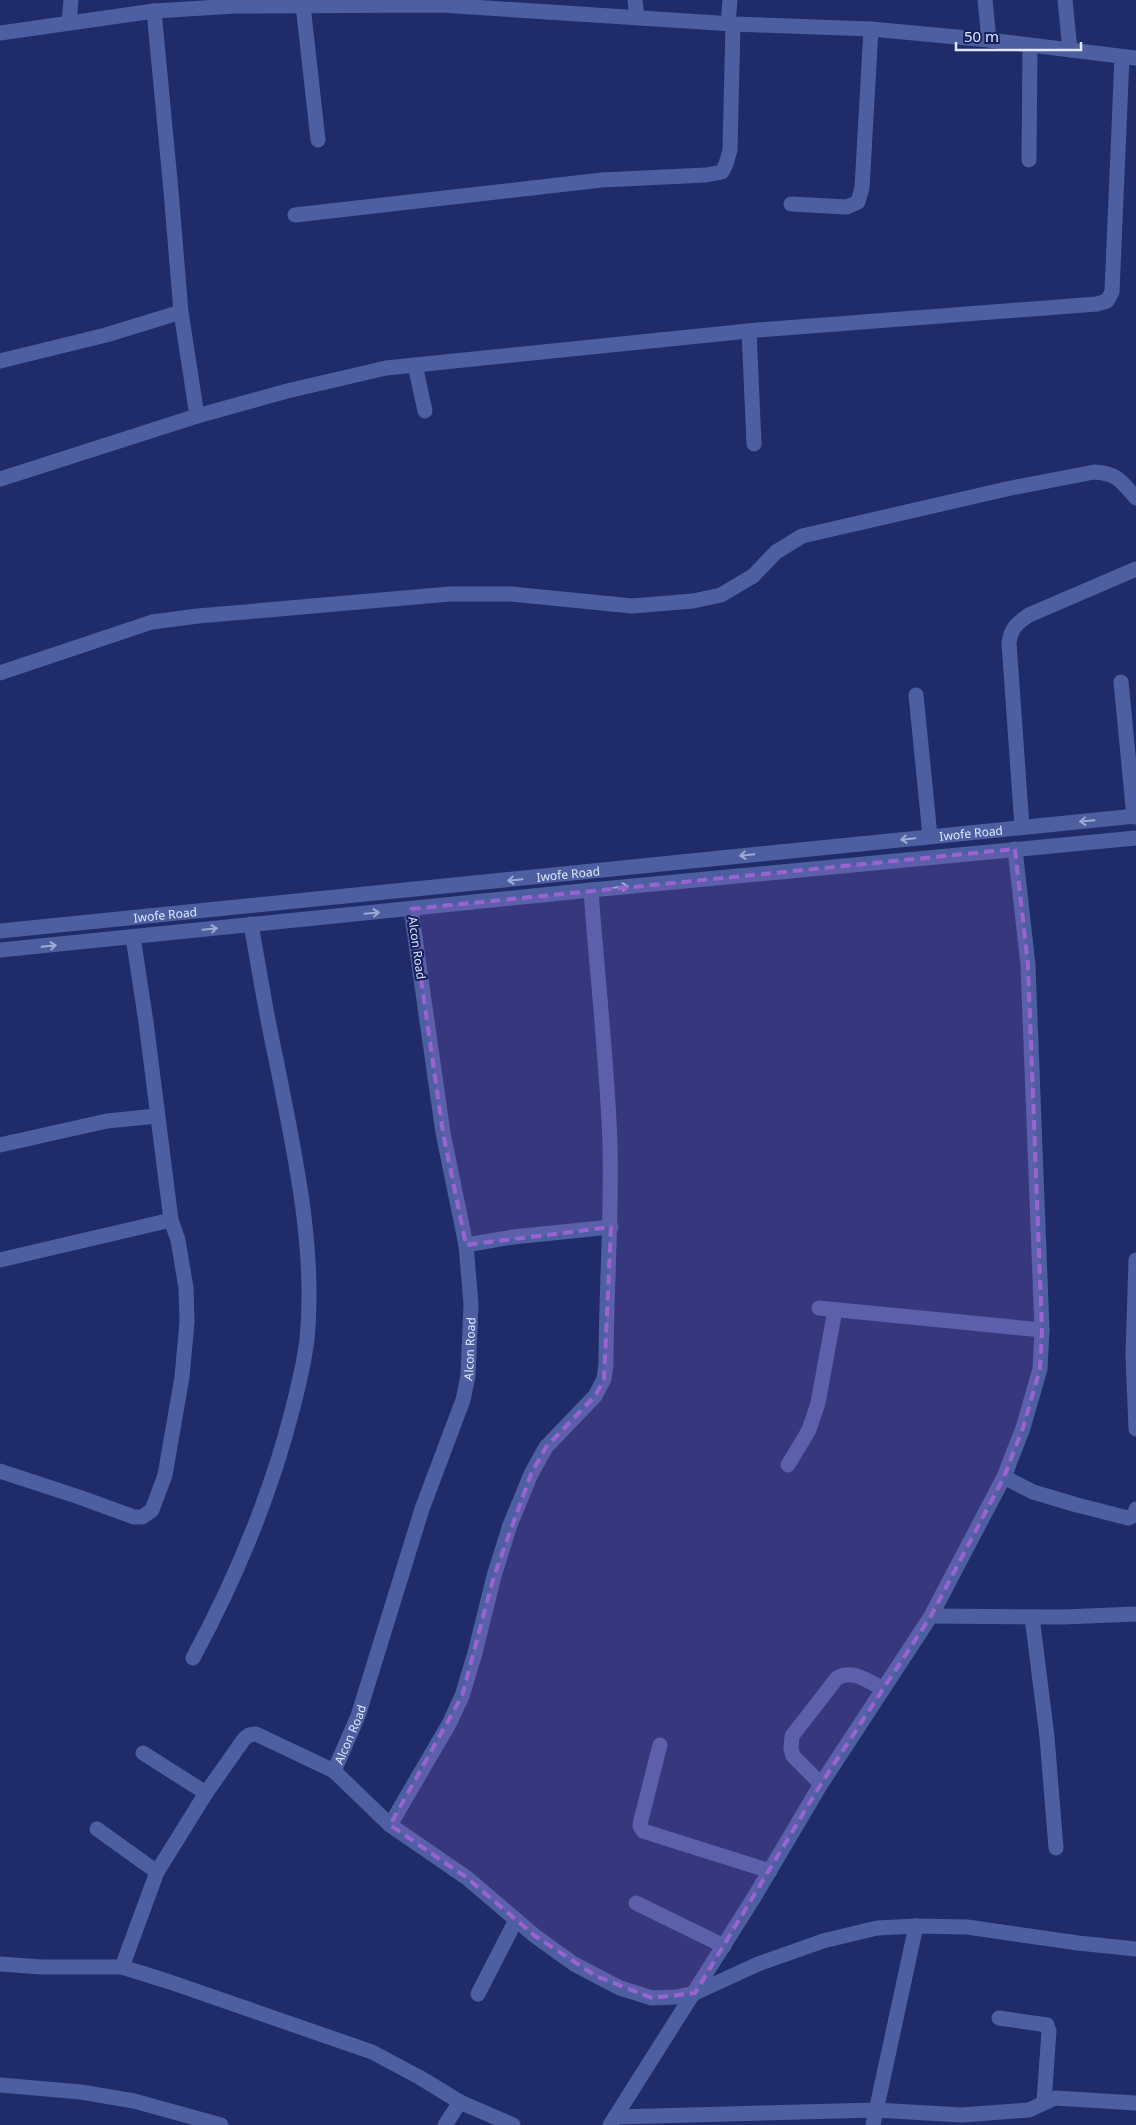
<svg xmlns="http://www.w3.org/2000/svg" width="1136" height="2125" font-family="'Noto Sans',sans-serif">
<rect width="100%" height="100%" fill="#1f2c69"/>
<g fill="none" stroke-linecap="round" stroke-linejoin="round">
<g stroke="#4d5fa1" stroke-width="15">
<path d="M635 0 637 17"/>
<path d="M985 0 989 40"/>
<path d="M1065 0 1070 50"/>
<path d="M303 5 318 140"/>
<path d="M154 11 171 191 181 312 197 416"/>
<path d="M69 23 71 0"/>
<path d="M728 24 730 0"/>
<path d="M0 33 154 11 236 6 441 5 733 24 871 29 989 40 1136 58"/>
<path d="M1029 160 1030 45"/>
<path d="M791 204 847 207 858 202 862 188 871 29"/>
<path d="M295 215 602 180 706 175 722 172 726 164 730 150 733 24"/>
<path d="M749 331 754 444"/>
<path d="M0 361 106 335 181 312"/>
<path d="M415 365 425 411"/>
<path d="M0 479 197 416 287 391 386 368 758 330 1097 304 1107 301 1112 292 1122 57"/>
<path d="M0 673 152 622 198 616 450 594H511L632 606 693 601 721 595 753 576 776 552 802 536 1011 488 1094 472C1117 473 1121 481 1136 498"/>
<path d="M1121 682 1134 817"/>
<path d="M916 695 930 836"/>
<path d="M1022 827 1009 643C1011 628 1017 623 1029 615L1136 569"/>
<path id="s1" d="M0 931 1136 816"/>
<path d="M0 950 591 890 1136 838"/>
<path d="M0 1145 107 1121 157 1116"/>
<path d="M466 1245 513 1237 611 1227"/>
<path d="M0 1260 171 1220"/>
<path d="M1136 1260 1133 1355 1136 1429"/>
<path d="M819 1308 1042 1330"/>
<path d="M788 1465 809 1430 818 1403 835 1310"/>
<path d="M0 1471 79 1497 134 1517H142L152 1510 165 1475 182 1377 187 1322 186 1288 178 1240 171 1220 146 1022 133 937"/>
<path d="M1004 1477 1033 1492 1077 1505 1128 1518 1135 1515 1136 1509"/>
<path d="M931 1616 1063 1617 1136 1614"/>
<path d="M1032 1617 1047 1737 1056 1848"/>
<path d="M193 1658C235 1580 270 1497 292 1411 298 1388 304 1363 307 1340 316 1246 294 1151 276 1059 266 1014 259 969 251 924"/>
<path d="M660 1745 641 1820 640 1826 643 1831 770 1871"/>
<path d="M143 1753 206 1793"/>
<path id="s2" d="M334 1771 358 1716 422 1509 463 1400 468 1376 471 1304 466 1245 443 1133 411 909"/>
<path d="M821 1784 793 1756 791 1749 792 1736 837 1678C853 1669 868 1681 883 1689"/>
<path d="M390 1825 449 1724 462 1696 475 1653 494 1576 510 1525 531 1474 546 1447 595 1396 604 1379 606 1364C606 1290 612 1217 610 1144 607 1059 597 975 591 890"/>
<path d="M97 1829 157 1872"/>
<path d="M636 1903 724 1946"/>
<path d="M0 1964 41 1967H122L170 1982 372 2052 419 2077 460 2102 513 2125"/>
<path d="M122 1967 157 1872 206 1793 244 1739 249 1735 256 1734 334 1771 390 1825 467 1878 535 1936 574 1964 620 1988 652 1998 676 1997 695 1993 758 1964 823 1941 877 1928 916 1926 967 1927 1078 1943 1136 1949"/>
<path d="M478 1994 516 1920"/>
<path d="M999 2018 1047 2025 1049 2031 1044 2102"/>
<path d="M0 2085 81 2092 134 2101 221 2125"/>
<path d="M616 2117 875 2110 962 2115 1029 2110 1055 2098 1136 2103"/>
<path d="M445 2125 460 2102"/>
<path d="M610 2125 753 1899 821 1784 931 1616 1004 1477 1023 1428 1040 1369 1042 1330 1028 965 1015 849"/>
<path d="M873 2125 916 1926"/>
</g>
</g>
<defs><path id="oneway-shaft" d="M-6 0H5M1.5-3L5.5 0L1.5 3" fill="none" stroke-width="1.6" stroke-linecap="round" stroke-linejoin="round" transform="scale(1.25)"/></defs>
<g stroke="#9eaad4">
<use href="#oneway-shaft" transform="translate(1087 821) rotate(175)"/>
<use href="#oneway-shaft" transform="translate(908 839) rotate(174)"/>
<use href="#oneway-shaft" transform="translate(747 855) rotate(174)"/>
<use href="#oneway-shaft" transform="translate(515 880) rotate(174)"/>
<use href="#oneway-shaft" transform="translate(621 887) rotate(-6)"/>
<use href="#oneway-shaft" transform="translate(372 913) rotate(-5)"/>
<use href="#oneway-shaft" transform="translate(210 929) rotate(-6)"/>
<use href="#oneway-shaft" transform="translate(49 946) rotate(-6)"/>
</g>
<path fill="#9964d2" fill-opacity="0.2" stroke="#9964d2" stroke-width="4" stroke-dasharray="10 6" stroke-linejoin="round" d="M1015 849 1028 965 1042 1330 1040 1369 1023 1428 1004 1477 931 1616 821 1784 695 1993 652 1998 596 1976 535 1936 467 1878 390 1825 462 1696 494 1576 531 1474 546 1447 595 1396 604 1379 611 1227 466 1245 443 1133 411 909Z"/>
<g text-anchor="middle" dominant-baseline="central" stroke-width="4.5" stroke-linejoin="round" paint-order="stroke">
<g font-size="12" fill="#e0e8fe" stroke="#17215d">
<text stroke="none"><textPath href="#s1" startOffset="976">Iwofe Road</textPath></text>
<text stroke="none"><textPath href="#s1" startOffset="571">Iwofe Road</textPath></text>
<text stroke="none"><textPath href="#s1" startOffset="166">Iwofe Road</textPath></text>
<text transform="translate(417 948) rotate(82)">Alcon Road</text>
<text stroke="none"><textPath href="#s2" startOffset="445">Alcon Road</textPath></text>
<text stroke="none"><textPath href="#s2" startOffset="40">Alcon Road</textPath></text>
</g>
</g>
<path d="M956 42v8h125v-8" fill="none" stroke="#e0e8fe" stroke-width="2.5"/>
<text x="964" y="42" font-size="15" fill="#e0e8fe" stroke="#17215d" stroke-width="4" paint-order="stroke">50 m</text>
</svg>
